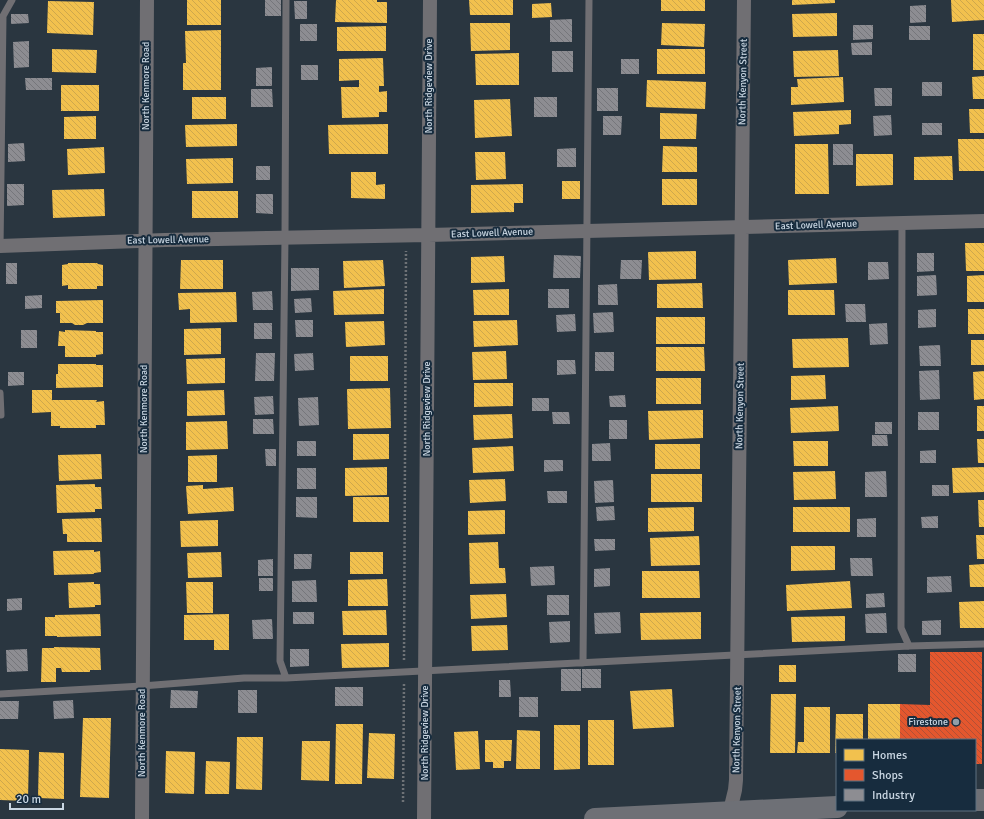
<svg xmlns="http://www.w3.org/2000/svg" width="984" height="819" font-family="Signika,sans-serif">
<defs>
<pattern id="homes-back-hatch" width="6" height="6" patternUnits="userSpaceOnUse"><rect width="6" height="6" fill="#f2c14e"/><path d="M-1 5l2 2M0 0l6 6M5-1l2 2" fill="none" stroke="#cea74c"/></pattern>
<pattern id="shops-back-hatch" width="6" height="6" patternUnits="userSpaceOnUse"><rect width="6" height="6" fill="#e4572e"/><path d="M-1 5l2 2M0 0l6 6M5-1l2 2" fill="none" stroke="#b25035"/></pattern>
<pattern id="industry-back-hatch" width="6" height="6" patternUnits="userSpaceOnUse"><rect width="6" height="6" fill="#8d8d92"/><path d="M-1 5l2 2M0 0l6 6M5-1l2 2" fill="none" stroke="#75767b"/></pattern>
</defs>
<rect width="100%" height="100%" fill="#2a3640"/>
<path fill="url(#homes-back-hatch)" d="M187 0H221V25H187Z
M336 0H377V2H387V23L335 22Z
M469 0H513V15H470Z
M661 0H705V11H661Z
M792 0H835V3L792 5Z
M951 0H984V20L952 22Z
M48 1 94 2 93 35 47 33Z
M551 3 552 17 532 18V4Z
M837 13V36L793 37 792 14Z
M470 23H510V50L471 51Z
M662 23 705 24 704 47 661 45Z
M386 26V51H337V27Z
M221 30V90H183V63H186L185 31Z
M973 34H984V70H973Z
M52 49 97 50 96 73 52 72Z
M657 49H705V74H657Z
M838 50 839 76 794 77 793 51Z
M519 53V85H476L475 54Z
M383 58 384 86H379V92L387 91V112H379V117L342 118 341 87H359V80L339 81V59Z
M984 76V99H973L972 77Z
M843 77 844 102 791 105V87H798L797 79Z
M647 80 706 82 705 109 646 107Z
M61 85H99V111H61Z
M192 97H226V119H192Z
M510 99 512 136 475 138 474 100Z
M969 109H984V133H970Z
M851 110V124L839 125V134L794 136 793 112Z
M660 113 697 114 696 139H660Z
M96 116V139H64V117Z
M237 124V146L186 147 185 125Z
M388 124V154H329L328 125Z
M958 139H984V171H959Z
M795 144H828L829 194H795Z
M663 146 697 147V172H662Z
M104 147 105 173 68 175 67 149Z
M475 152H505L506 179 476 180Z
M856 154H893V185L856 186Z
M952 156 953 180H914V157Z
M233 158V183L187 184 186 159Z
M351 172H376V185L385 184V199L351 198Z
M662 179H697V205H662Z
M562 181H580V199H562Z
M523 184V203H514V212L471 213V185Z
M104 189 105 216 53 218 52 190Z
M192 191H238V218H192Z
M965 243H984V271H966Z
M696 251V279L649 280 648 252Z
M504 256 505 282 471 283V257Z
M836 258 837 283 789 285 788 260Z
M181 260H223V289H180Z
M383 260 385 286 344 288 343 261Z
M68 263H97L98 264 103 265V286H97V289H68V285L62 286V265L68 264Z
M984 275V302H967V276Z
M702 283 703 308H657V284Z
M384 289V314L334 315 333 291Z
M509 289V315H474L473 290Z
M788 290H834L835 315H788Z
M236 292 237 322 190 323V309L179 310 178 293Z
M103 300V323H87L83 325H75L72 323H60V313H56V301Z
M968 309H984V334H968Z
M656 317H705V344H656Z
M517 320 518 345 474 347 473 321Z
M384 321 385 345 346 347 345 322Z
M221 328V354L184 355V329Z
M65 330 96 331V332H103V354L96 355V357H65V346H58L59 331 65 332Z
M848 338 849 367 793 368 792 339Z
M971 340H984V365H971Z
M656 347H704L705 371H656Z
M506 351 507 379 473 380 472 352Z
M350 356H388V381H350Z
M225 358V383L187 384 186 359Z
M58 364H96V365H103V387L56 388V374H58Z
M984 371V399L974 400 973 372Z
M825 375 826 399 791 400V376Z
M656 378H701V404H656Z
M474 383H513V406L474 407Z
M390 388 391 428 348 429 347 389Z
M32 390H52V400H97L96 402 104 401 105 425H96V428H60V426H51V412L32 413Z
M224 390 225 415 187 416V391Z
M838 406 839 431 791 433 790 408Z
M977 406H984V431H977Z
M703 410V438L649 440 648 411Z
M512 414 513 438 474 440 473 415Z
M227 421 228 449 186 450V422Z
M353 434H389V459L353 460Z
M977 439H984V463H978Z
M793 441H828V466H794Z
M655 444H700V469H655Z
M513 446 514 471 473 473 472 448Z
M101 454 102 479 59 481 58 455Z
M217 455V482H188V456Z
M387 467V495L345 496V468Z
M984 467V492L953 493 952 468Z
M835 471 836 499 794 500 793 472Z
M651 474H702V502H651Z
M505 479 506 501 470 503 469 480Z
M95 484V487H101L102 509H95V512L57 513 56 485Z
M203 485V489L233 487 234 511 188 514 186 486Z
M353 497H389V522H353Z
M978 500H984V527H979Z
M694 507V531L648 532V508Z
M793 507H850V532H793Z
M505 510V534L468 535V511Z
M101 518 102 542H67V534H63L62 519Z
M218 520V546L181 547 180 521Z
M976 535H984V559H977Z
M699 536 700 565 651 566 650 538Z
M498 542 499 568H505L506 583 470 584 469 543Z
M791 546H835V570L791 571Z
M94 550V552L100 551 101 572 94 573V574L54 575 53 551Z
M221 552 222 577 188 578 187 553Z
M350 552H383V574H350Z
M984 564V587H970L969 565Z
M642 571H699L700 598H642Z
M387 579 388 606H348V580Z
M850 581 852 608 787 611 786 585Z
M94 582V584H100L101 605H95V607L69 608 68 583Z
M186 582H213V613H187Z
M506 594 507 617 471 619 470 595Z
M984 601V628H960L959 602Z
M386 610 387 635H343L342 611Z
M701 612V639L641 640 640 613Z
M100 614 101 636 57 637V636H45V617H55V615Z
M229 614V650H214V640H184V615Z
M845 616V641L792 642 791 617Z
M507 625 508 650 472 651 471 626Z
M389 643V667L342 668 341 644Z
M54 647 100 648 101 670H90V672H62L61 668H56V682H41L42 648H54Z
M779 665H796V682H779Z
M672 689 674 727 633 729 630 691Z
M771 694H796L795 753H770Z
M868 704H900V740H868Z
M804 707H830V753H797L798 742H804Z
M836 714H863V740H837V753H835Z
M83 718H111L109 798 80 797Z
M588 720H614V765H588Z
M336 724H363L362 784H335Z
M554 725H580V769L554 770Z
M517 730 540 731V769H516Z
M478 731 480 769 456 770 454 732Z
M369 733 395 734 394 779 367 778Z
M237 737H263L262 790 236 789Z
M485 740H512L511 761H504V768H493V762H485Z
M302 741H330L329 781 301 780Z
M0 749 29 750 28 801 0 800Z
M166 751 195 752 194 794 165 793Z
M39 752 64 753V799L38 798Z
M206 761 230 762 229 794H205Z"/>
<path fill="url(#shops-back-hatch)" d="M930 652H982V764H975V740H900V704L930 705Z"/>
<path fill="url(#industry-back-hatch)" d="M265 0H281V16H265Z
M294 1H307V19H295Z
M926 5V22L910 23V6Z
M11 14H28L29 23 11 24Z
M572 19V42H550V20Z
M300 24H317V41H300Z
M853 25H873V39L853 40Z
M909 26H930V40H909Z
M29 41V67L14 68 13 42Z
M872 42V55H852L851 43Z
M552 51H573V72H552Z
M621 59H639V74H621Z
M301 65H318V80H301Z
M272 67V86H256V68Z
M25 78H52V90H26Z
M922 82H942V96H922Z
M597 88H618V111H597Z
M874 88H892V106H875Z
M251 89H272L273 107H251Z
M534 97H557V117H534Z
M891 115 892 135 874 136 873 116Z
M603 116H622L621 135H603Z
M922 123H942V135H922Z
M24 143 25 161 8 162V144Z
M833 144H853V165H833Z
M576 148V167H557V149Z
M256 166H270V180H256Z
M7 184H24V205L7 206Z
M256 194H273V214L256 213Z
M917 253H934V271L917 272Z
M554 255 581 256 580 278H553Z
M621 260H642L641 279H620Z
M868 262H888L889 279 868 280Z
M6 263H17V284H6Z
M291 268H319V290L291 291Z
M936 275 937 295 917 296V276Z
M617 284 618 305H598V285Z
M548 289H569V308H548Z
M272 291 273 310H253L252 292Z
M42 295V308L25 309V296Z
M311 298 312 312 295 313 294 299Z
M845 304H865L866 322H846Z
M936 309V327L918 328V310Z
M613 312 614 332 594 333 593 313Z
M575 314 576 331 557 332 556 315Z
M295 320H313V337H296Z
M254 323H272V339H254Z
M887 323 888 344 870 345 869 324Z
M21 330H37V348H21Z
M940 345 941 366H920L919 346Z
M595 352H614V371H595Z
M256 353H275L274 381H255Z
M313 353 314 370 295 371 294 354Z
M557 360H575L576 374 557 375Z
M939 370 940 399 920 400 919 371Z
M8 372H24V385L8 386Z
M625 395 626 407H610L609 396Z
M273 396 274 414 255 415 254 397Z
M318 397 319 425 299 426 298 398Z
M532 398H549V411H532Z
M552 412H569L570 424H553Z
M918 412H939V430H918Z
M253 419H273L274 434H253Z
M609 420H627V439H609Z
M875 422H892V434H875Z
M872 435H887L888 446H872Z
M297 441H316V456H297Z
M610 443 611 461H592V444Z
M265 449H276V466H266Z
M936 450V463H920V451Z
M544 460H563V471L544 472Z
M297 468H316V489H297Z
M886 471 887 497H865V472Z
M613 480 614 502 595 503 594 481Z
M932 485H949V496H932Z
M547 491H567V503H548Z
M296 497H317V518L296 517Z
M614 506 615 520 597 521 596 507Z
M938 516V528H922L921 517Z
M876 518V537H857V519Z
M594 539H615V550L595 551Z
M294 554H312L311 569H294Z
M850 558H872L873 576H851Z
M273 559V576H258V560Z
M554 566 555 585 531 586 530 567Z
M610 568V586L594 587V569Z
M951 576 952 592 927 593V577Z
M259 578H273V591H259Z
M316 580 317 602H292V581Z
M884 593 885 607 866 608V594Z
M547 595H569V615H547Z
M22 598V610L7 611V599Z
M293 612H314V624H293Z
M620 612 621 633 595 634 594 613Z
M886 613 887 633H866L865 614Z
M272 619 273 639H253L252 620Z
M941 620V635H922V621Z
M570 621V642L550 643 549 622Z
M27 649 28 671 7 672 6 650Z
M290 649H309V666L290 667Z
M898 654H916V672H898Z
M561 669H581V691H561Z
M582 669H601V688H582Z
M499 680H510L511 697H499Z
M335 687H363V706H335Z
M171 690 198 691 197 708H170Z
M238 690H257V713H238Z
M519 697H538V717H519Z
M73 700 74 718 54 719 53 701Z
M0 701H19L18 719H0Z"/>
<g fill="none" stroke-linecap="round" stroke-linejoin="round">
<path stroke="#6e7276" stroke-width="2.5" stroke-dasharray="2 2" stroke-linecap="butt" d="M404 660 406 251
M403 802 404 683"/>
<path stroke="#706f73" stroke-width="7" d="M902 223 901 628 909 646
M0 249 3 16 12 0
M0 393 1 415
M583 663 589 0
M286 678 280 661 285 238 286 0
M0 694 142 686 244 678H286L909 646 984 644"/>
<path stroke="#706f73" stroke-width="14" d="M0 246 165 240 428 235 984 221
M142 819 147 0
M424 819 430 0
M728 819 735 790 736 780 744 0"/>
<path stroke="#6e7076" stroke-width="22" d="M975 800H984
M595 819 837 807"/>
</g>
<circle fill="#919ea9" stroke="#172c3e" stroke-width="1.5" cx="956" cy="722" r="4"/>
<g text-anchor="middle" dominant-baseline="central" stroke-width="4" stroke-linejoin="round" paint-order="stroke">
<g font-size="10" fill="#c9d6e2" stroke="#172c3e">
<text transform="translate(743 82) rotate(-89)">North Kenyon Street</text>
<text transform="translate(146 86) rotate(-90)">North Kenmore Road</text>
<text transform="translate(429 86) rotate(-90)">North Ridgeview Drive</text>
<text transform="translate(816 225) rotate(-2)">East Lowell Avenue</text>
<text transform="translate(492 233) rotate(-2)">East Lowell Avenue</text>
<text transform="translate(168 240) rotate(-1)">East Lowell Avenue</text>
<text transform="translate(740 406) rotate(-89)">North Kenyon Street</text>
<text transform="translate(144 409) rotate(-90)">North Kenmore Road</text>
<text transform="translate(427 409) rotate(-90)">North Ridgeview Drive</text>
<text transform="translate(737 730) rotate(-89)">North Kenyon Street</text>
<text transform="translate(142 733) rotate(-90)">North Kenmore Road</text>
<text transform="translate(425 733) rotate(-90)">North Ridgeview Drive</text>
</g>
<g font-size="10" fill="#c9d6e2" stroke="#172c3e" text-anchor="end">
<text x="948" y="722">Firestone</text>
</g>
</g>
<rect x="836" y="739" width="140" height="72" fill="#172c3e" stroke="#5e7080"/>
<rect x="844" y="749" width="20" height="12" fill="#f2c14e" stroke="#5e7080"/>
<text x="872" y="759" font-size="12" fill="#c9d6e2">Homes</text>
<rect x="844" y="769" width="20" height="12" fill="#e4572e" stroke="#5e7080"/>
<text x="872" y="779" font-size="12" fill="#c9d6e2">Shops</text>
<rect x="844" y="789" width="20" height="12" fill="#8d8d92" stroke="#5e7080"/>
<text x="872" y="799" font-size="12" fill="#c9d6e2">Industry</text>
<path d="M10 803v6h53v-6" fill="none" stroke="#c9d6e2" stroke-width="2"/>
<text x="16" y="803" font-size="12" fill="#c9d6e2" stroke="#172c3e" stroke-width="3" paint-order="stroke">20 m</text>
</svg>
